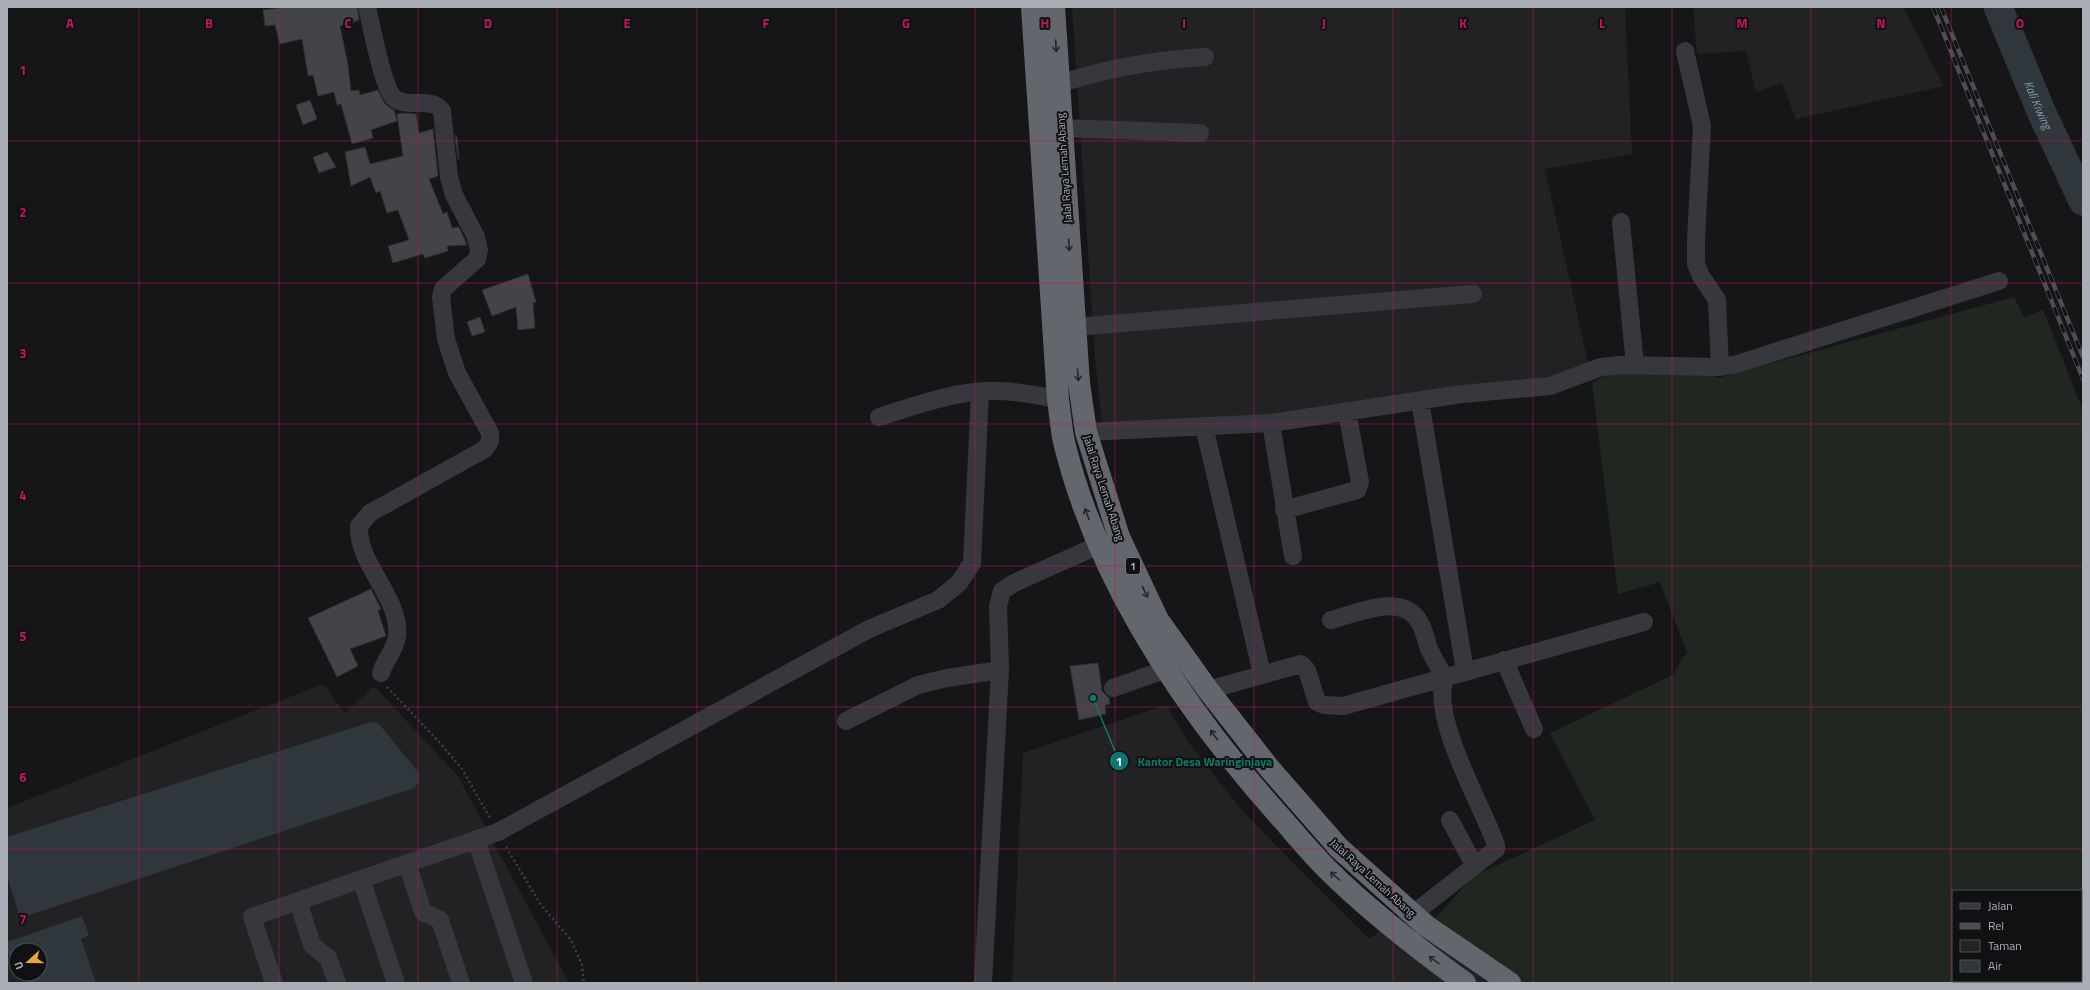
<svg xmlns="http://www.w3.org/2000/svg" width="2090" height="990" font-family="'Titillium Web',sans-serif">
<rect width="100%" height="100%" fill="#161618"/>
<path fill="#222225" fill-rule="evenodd" d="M1072 7H1625L1632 154 1545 169 1589 367 1446 400 1103 433 1095 359Z
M1693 7H1903L1944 86 1796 119 1782 83 1756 92 1746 51 1697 54Z
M323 684 345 713 374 686 458 776 569 983H8L7 808ZM16 950H40V974H16Z
M1166 705 1189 743 1246 815 1369 939 1419 902 1455 936 1531 983H1012L1023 753Z
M2083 888V983H1967L1969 981H2081V891H2079Z"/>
<path fill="#202721" d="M2014 297 2024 317 2043 310 2083 411V888L2079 891H1953V981H1969L1967 983H1531L1455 936 1436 918 1472 877 1595 820 1550 733 1673 675 1687 652 1660 582 1618 594 1592 383 1620 368 1697 369 1718 378Z"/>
<path fill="#2f373d" d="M371 722 379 724 419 773V781L414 788 23 917 19 914 7 876V837Z
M82 916 89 935 81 939 96 983H27L24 974H40V950H16V960L11 961 7 950V942Z"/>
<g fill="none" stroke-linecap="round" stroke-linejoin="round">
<path stroke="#2f373d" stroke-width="29" id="s1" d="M1998 7 2041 111 2083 201"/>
</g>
<path fill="#434448" stroke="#303034" d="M288 7H357L359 20 340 26 348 65 351 91 359 90 360 95 378 90 385 104 394 110 397 121 371 130 373 138 352 144 341 104 337 105 334 92 318 96 313 75 308 76 302 39 280 44 275 25 265 26 263 10Z
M310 100 317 119 303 125 296 105Z
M404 113 416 114 419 133 433 129 438 176 429 179 443 214 447 212 452 228 459 227 467 245 447 246 448 251 425 258 423 254 393 263 388 246 409 240 398 210 387 213 380 191 376 193 370 177 351 186 345 152 365 147 370 164 403 156 397 114Z
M455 135 457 137 459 159H458Z
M327 152 336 167 319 173 313 157Z
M528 274 536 302 533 303 535 328 518 330 516 307 492 316 482 290Z
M480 317 485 332 472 336 467 322Z
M371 589 381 609 378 611 386 636 350 649 358 666 337 677 308 618Z
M1098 663 1102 691 1109 698 1110 704 1105 705 1106 714 1079 720 1070 666Z"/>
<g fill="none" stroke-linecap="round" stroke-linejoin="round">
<path stroke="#3d3f43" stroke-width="2.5" stroke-dasharray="2 3" stroke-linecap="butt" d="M387 687 441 744 462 769 490 818
M506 847 541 905 571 940 582 965 584 983"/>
<path stroke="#37383d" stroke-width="18" d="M367 7C371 24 383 88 394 98 407 109 433 96 442 111L449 177 454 195 476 237 479 250 477 259 443 289 441 297 446 339 457 373 490 433V441L485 449 370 513 359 526C357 564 401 598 397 636 396 649 384 661 381 673
M1685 51 1702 126 1696 239V264L1701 276 1717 300 1720 367
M1059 84C1107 68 1155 60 1205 57
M1062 128 1200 133
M1621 222 1635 365
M1074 327 1473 294
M1420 401 1465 671
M879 417C914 406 961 389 998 391 1018 391 1038 396 1058 399
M1271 423 1293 556
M1204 426 1262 674
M1086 432 1271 423 1462 394 1550 386 1601 367 1621 365 1720 367 1737 364 1999 281
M1284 510 1357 490 1360 482 1347 412
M1331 620C1355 614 1397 594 1416 617 1423 625 1426 639 1429 649 1434 659 1440 669 1445 679 1430 717 1482 805 1496 845V849L1413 914
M1504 660 1534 729
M1113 688 1167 669
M1208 690 1301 664 1307 670 1317 702 1324 705 1343 706 1644 622
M846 721 918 685 947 678 1000 670
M1450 820 1474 865
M476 840 524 983
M407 863 423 912 440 920 461 983
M361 879 396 983
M298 901 312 945 328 958 337 983
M2060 981 2061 983
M274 983 252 917 498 832 869 629 938 600 959 583 972 563 980 392
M983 983 1000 670 998 606 1002 591 1014 583 1099 545"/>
<path stroke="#63676d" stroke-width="22" d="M1032 7 1058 399C1060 413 1061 428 1064 442 1099 585 1186 712 1283 820 1297 836 1311 853 1327 869 1369 911 1417 948 1465 983
M1054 7 1079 383 1086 432 1119 537 1158 620 1208 690 1270 769 1339 848 1425 925 1510 983"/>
<defs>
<path id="rail" d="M1933 7 2083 379
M1941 7 2083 357"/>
</defs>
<use href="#rail" stroke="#4c4e53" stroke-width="4.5"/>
<use href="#rail" stroke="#111113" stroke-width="3" stroke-dasharray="9" stroke-linecap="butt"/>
</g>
<defs><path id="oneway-shaft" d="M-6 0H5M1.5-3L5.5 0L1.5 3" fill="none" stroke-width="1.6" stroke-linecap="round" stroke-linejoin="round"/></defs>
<g stroke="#26262a">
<use href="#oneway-shaft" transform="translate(1056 46) rotate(86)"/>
<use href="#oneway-shaft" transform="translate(1069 245) rotate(86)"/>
<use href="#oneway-shaft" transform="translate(1078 375) rotate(85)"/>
<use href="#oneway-shaft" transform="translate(1087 514) rotate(-111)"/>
<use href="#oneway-shaft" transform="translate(1145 592) rotate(65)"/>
<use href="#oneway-shaft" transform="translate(1214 735) rotate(-127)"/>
<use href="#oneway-shaft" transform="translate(1335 876) rotate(-138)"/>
<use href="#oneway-shaft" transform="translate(1434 960) rotate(-144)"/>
</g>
<path fill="none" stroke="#c2185b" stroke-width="1" stroke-opacity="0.55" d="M139 7V983M279 7V983M418 7V983M557 7V983M697 7V983M836 7V983M975 7V983M1115 7V983M1254 7V983M1393 7V983M1533 7V983M1672 7V983M1811 7V983M1951 7V983M7 141H2083M7 283H2083M7 424H2083M7 566H2083M7 707H2083M7 849H2083"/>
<g text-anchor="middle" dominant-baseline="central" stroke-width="4" stroke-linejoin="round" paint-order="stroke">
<rect fill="#111113" stroke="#7b7f86" stroke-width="1" x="1126" y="558" width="14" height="16" rx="3"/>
<g font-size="10" font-weight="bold" fill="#a9aeb7">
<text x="1133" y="566">1</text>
</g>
<g font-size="11" fill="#a9aeb7" stroke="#111113">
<text transform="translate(1064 168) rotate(-94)">Jalal Raya Lemah Abang</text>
<text transform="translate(1104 488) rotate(72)">Jalal Raya Lemah Abang</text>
<text transform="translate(1373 878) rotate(42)">Jalal Raya Lemah Abang</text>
</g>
<g font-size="12" font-style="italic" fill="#819db0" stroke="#111113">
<text stroke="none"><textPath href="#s1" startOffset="106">Kali Kiwing</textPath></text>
</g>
</g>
<g font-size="13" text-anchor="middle" font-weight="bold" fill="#c2185b" stroke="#111113" stroke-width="4" stroke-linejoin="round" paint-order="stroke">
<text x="70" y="28">A</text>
<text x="209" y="28">B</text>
<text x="348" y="28">C</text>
<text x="488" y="28">D</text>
<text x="627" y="28">E</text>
<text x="766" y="28">F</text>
<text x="906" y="28">G</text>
<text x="1045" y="28">H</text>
<text x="1184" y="28">I</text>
<text x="1324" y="28">J</text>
<text x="1463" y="28">K</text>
<text x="1602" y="28">L</text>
<text x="1742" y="28">M</text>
<text x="1881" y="28">N</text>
<text x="2020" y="28">O</text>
<text x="23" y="75">1</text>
<text x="23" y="217">2</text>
<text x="23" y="358">3</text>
<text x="23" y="500">4</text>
<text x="23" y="641">5</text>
<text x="23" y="782">6</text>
<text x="23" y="924">7</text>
</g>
<path fill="none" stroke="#0f766e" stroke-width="1.5" d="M1093 698L1119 761"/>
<g fill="#0f766e" stroke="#111113" stroke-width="1.5">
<circle cx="1093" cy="698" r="4"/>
<circle cx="1119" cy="761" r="10"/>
</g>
<g font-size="12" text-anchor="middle" font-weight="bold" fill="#fff">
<text x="1119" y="766">1</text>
</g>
<g font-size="12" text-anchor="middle" font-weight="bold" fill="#0f766e" stroke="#111113" stroke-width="4" stroke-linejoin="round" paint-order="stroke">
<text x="1205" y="766">Kantor Desa Waringinjaya</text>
</g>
<rect width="2090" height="990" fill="none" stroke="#a9aeb7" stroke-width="16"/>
<rect x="1952" y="890" width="130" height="92" fill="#111113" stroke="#4e5055"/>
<rect x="1960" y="903" width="20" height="6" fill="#37383d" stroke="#4e5055"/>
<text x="1988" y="910" font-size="12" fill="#a9aeb7">Jalan</text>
<rect x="1960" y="923" width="20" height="6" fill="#4c4e53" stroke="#4e5055"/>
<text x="1988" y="930" font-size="12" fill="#a9aeb7">Rel</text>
<rect x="1960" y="940" width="20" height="12" fill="#202721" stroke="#4e5055"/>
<text x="1988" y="950" font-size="12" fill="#a9aeb7">Taman</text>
<rect x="1960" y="960" width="20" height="12" fill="#2f373d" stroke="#4e5055"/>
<text x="1988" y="970" font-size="12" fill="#a9aeb7">Air</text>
<g transform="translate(28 962) rotate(249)"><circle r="19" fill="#111113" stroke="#4e5055"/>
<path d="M0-3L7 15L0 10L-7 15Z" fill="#e8a53d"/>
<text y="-6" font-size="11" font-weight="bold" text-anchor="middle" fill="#a9aeb7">U</text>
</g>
</svg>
